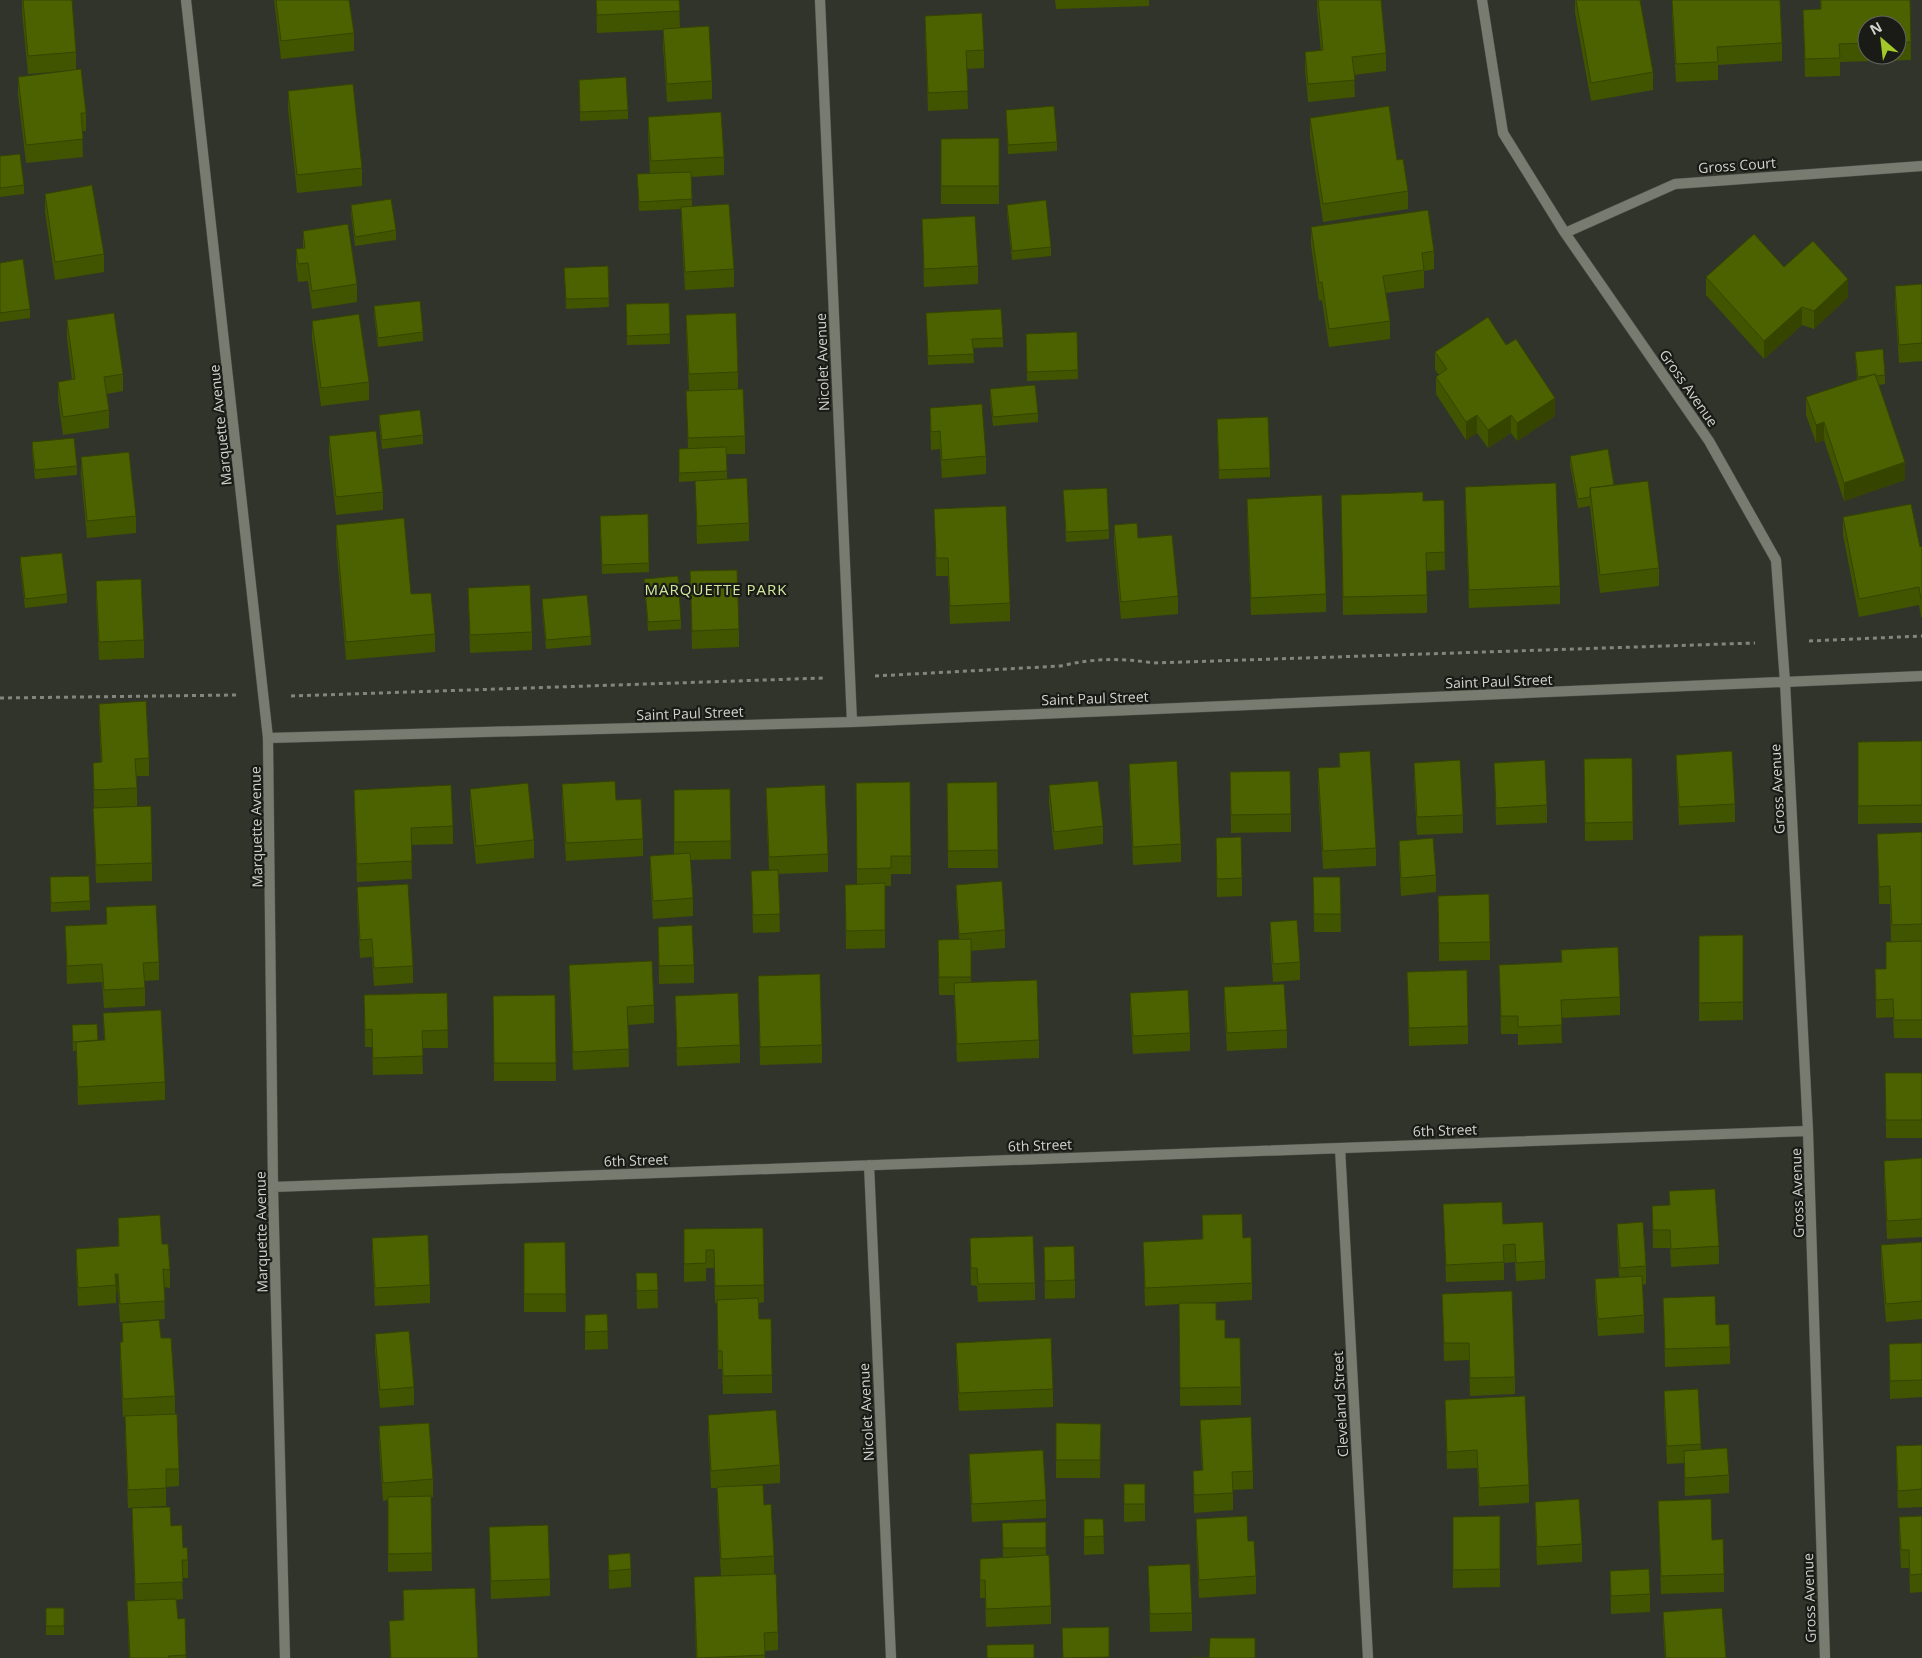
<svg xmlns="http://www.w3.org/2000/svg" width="1922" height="1658" font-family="'Open Sans',sans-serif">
<rect width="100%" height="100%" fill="#31342b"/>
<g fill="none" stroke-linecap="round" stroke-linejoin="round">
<defs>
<path id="street" d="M186 0 268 738 273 1187 285 1658
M820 0 852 722
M1482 0 1503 133 1565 233 1709 441 1776 560 1785 682 1808 1131 1825 1658
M1565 233 1675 184 1922 166
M268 738 852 722 1922 676
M1340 1148 1368 1658
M869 1165 891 1658
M273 1187 1808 1131"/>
</defs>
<use href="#street" stroke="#4d4f48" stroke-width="11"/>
<path stroke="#83857e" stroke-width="3" stroke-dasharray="4 4" stroke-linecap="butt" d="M1809 641 1922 636
M875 676 1061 666C1094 658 1121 658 1154 663L1755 643
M291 696 824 678
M0 698 237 695"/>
<use href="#street" stroke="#777b70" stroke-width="10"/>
</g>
<path fill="#415400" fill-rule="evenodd" d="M22 0H72L76 52V70L28 74 22 12Z
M274 0H349L354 33V51L281 59Z
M596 0H679L680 28 712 81V99L667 102 663 47V30L597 33Z
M1055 0H1149V6L1056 9Z
M1317 0H1381L1386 53V71L1354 75 1355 97 1308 102 1305 70V52L1321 51 1317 9Z
M1575 0H1640L1653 72V90L1591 101 1575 13Z
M1672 0 1782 43V61L1718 65V80L1676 82 1672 15Z
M1820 0H1910L1911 60 1840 62V76L1805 77 1803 10 1821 9ZM1867 25H1897V55H1867Z
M925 16 984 50V68L967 69 968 109 928 111 925 34Z
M18 77 86 113V131H82L83 157 26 163 18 95Z
M579 80 628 110V119L580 121Z
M288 91 362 168V186L297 193 288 109Z
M1006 110 1057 142V151L1008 154Z
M648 117 724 157V175L691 177 692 207 734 269V287L685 290 681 225V209L639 211 637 174H650L648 135Z
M1310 118 1397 160 1408 191V209L1323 222 1310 136Z
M999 138V204H941V139Z
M0 156 24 185V194L0 197Z
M45 194 104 254V272L55 280 45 212Z
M351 205 396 230V240L355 246 351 214Z
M1007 205 1051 247V256L1012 260 1007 214Z
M922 219 978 266V284L924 287Z
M1311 227 1434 251V269L1424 271V288L1386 293 1390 321V339L1329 347 1322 300 1319 301 1311 245Z
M303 231 357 284V302L312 309 308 281 298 282 296 266V249L303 248Z
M0 263 30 309V318L0 322Z
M608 266 609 307 566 309 564 268Z
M1784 267 1848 297 1814 329 1802 325 1764 359 1706 295V277Z
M1922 284V361L1899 363 1895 304V286Z
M669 303 670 344 627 345 626 304Z
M374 306 423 332V341L378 347 374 315Z
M926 313 1003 338V347L973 348 974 363 928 365Z
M686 315 738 372V389L745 436V454H727V479L749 523V541L697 544 695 481 679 482V449L688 448 686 391 689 390 686 333Z
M67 320 123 374V391L107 394 109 410V428L63 435 58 399V382L72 380 67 338Z
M312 321 369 382V400L321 406 312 339Z
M1077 332 1078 379 1027 381 1026 334Z
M1435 352 1555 416 1517 441 1511 433 1488 448 1477 433 1466 440 1436 394V377L1439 375 1435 370Z
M1855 352 1885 375V384L1878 385 1905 480 1844 501 1824 440 1816 443 1806 415V397L1857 380Z
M990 389 1038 413V422L993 426 990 399Z
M930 408 986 456V474L942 478 940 449 931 450 930 426Z
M379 415 423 435V444L382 449 379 424Z
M1217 428 1270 468V477L1219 479Z
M329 436 383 492V510L336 515 329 454Z
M32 442 77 466V475L35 479 32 452Z
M1570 456 1614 485 1659 568V586L1600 593 1590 506 1578 508 1570 465Z
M81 457 136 516V533L87 538 81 475Z
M1465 487 1560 586V604L1469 608 1465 505Z
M1063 490 1109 530V539L1066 542Z
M1341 495 1423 501 1444 500 1445 570 1427 571V613L1343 615Z
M1247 499 1326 594V612L1251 615 1247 517Z
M934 509 1010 603V621L950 624 948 576H936Z
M1843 517 1920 547 1922 546V617H1921L1919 605 1859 617 1843 535Z
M336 525 411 594 435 634V652L346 660 336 543Z
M1114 525 1138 538 1178 596V614L1121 619 1114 543Z
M600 526 649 563V572L602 574Z
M20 557 67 594V603L25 608 20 566Z
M690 571 739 629V647L692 649Z
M644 579 681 620V629L648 631Z
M96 581 144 640V658L99 660 96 599Z
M468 588 532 632V650L470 653Z
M542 599 591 636V645L546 649 542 608Z
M99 704 149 758V776H137V806L94 808 93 763 101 762 99 721Z
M1922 741V823L1858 824V742Z
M1339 753 1376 848V866L1323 869 1318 786V768L1339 767Z
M1676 755 1735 804V822L1679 825 1676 773Z
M1632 758 1633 840 1585 841 1584 759Z
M1414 763 1463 815V833L1417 835 1414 781Z
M1494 763 1547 805V823L1496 825Z
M1129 764 1181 844V862L1133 865 1129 782Z
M1230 772 1291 814V832L1231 833Z
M910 782 911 874H891V886H885V948L846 949 845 885 857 884 856 783Z
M997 782 998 868H948L947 783Z
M562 784 616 800 643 839V856L566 861 562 802Z
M1049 785 1103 826V844L1054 850 1049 803Z
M766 788 828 854V872L778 874 780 932 753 933 751 871 769 870 766 806Z
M470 789 534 840V858L476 864 470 807Z
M730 789 731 859 690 860 693 898V916L653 919 650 874V856L674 854V790Z
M354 790 453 826V844L411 845 412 879 357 882 354 808Z
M93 808 152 863V881L96 883Z
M1922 832V1038H1894L1893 1017 1876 1018 1875 969H1886L1891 942 1890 904H1879L1877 834Z
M1216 838 1242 878V896L1217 897Z
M1399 841 1436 875V892L1401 896 1399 859Z
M1313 877H1340L1341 932H1314Z
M956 885 1005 930V948L971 951V983L1039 1040V1058L957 1062 954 995H939L938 957V940L959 939 956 902Z
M50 886 90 901V910L51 912Z
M357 887 413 966V983L374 986 372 957 360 958 357 905Z
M1438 896 1490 942V960L1439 961Z
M106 907 159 962V980L145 981V1006L104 1008 102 982 67 984 65 926 106 924Z
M1270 922 1300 962V980L1273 982 1270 940Z
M658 927 694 965V983L659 984Z
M1743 935V1020L1699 1021V936Z
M1561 950 1620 997V1015L1561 1018 1562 1043 1518 1045V1034H1501L1499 965 1561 962Z
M569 965 654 1005V1023L628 1025 629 1067 573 1070 569 983Z
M1407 972 1468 1026V1044L1409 1046Z
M758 976 822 1045V1063L760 1065Z
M1224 987 1287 1030V1048L1227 1051 1224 1005Z
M447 993 448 1048H422L423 1074 373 1075 372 1047H365L364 995Z
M1130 993 1190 1033V1051L1133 1054 1130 1011Z
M555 995 556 1081H494L493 996Z
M675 996 740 1045V1063L677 1066Z
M103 1013 165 1082V1100L78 1105 76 1051H73L72 1025 98 1040H104Z
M1885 1073H1922V1138H1886Z
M1922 1158V1237L1887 1239 1884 1178V1161Z
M1669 1191 1719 1246V1264L1671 1267 1670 1248H1653L1652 1206 1669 1205Z
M1443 1204 1503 1224 1545 1261V1279L1516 1281 1515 1262 1504 1263V1280L1446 1282Z
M1202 1215 1243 1238 1252 1283V1300L1200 1303 1216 1320 1225 1338 1241 1387V1405L1180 1406 1179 1304 1145 1306 1143 1242 1202 1239Z
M118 1218 162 1244 170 1270V1288L164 1287 165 1319 120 1322 118 1292H116V1303L78 1306 76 1267V1249L118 1246Z
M1617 1224 1646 1266V1284L1642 1285 1644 1315V1333L1598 1336 1595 1296V1279L1619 1277 1617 1242Z
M763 1228 764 1302 759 1303V1319L772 1375V1393L723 1394 722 1369H718L717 1303H715L714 1268H706V1281L684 1282V1229Z
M372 1238 430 1285V1303L375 1306 372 1256Z
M970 1238 1035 1283V1300L978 1302 977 1286 971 1285Z
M565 1242 566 1312H524V1243Z
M1922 1242V1319L1886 1322 1881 1263V1245Z
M1044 1247 1075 1280V1298L1045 1299Z
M636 1273H657L658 1308 637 1309Z
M1442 1294 1515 1377V1394L1470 1396 1469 1360 1444 1361Z
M1663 1298 1716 1325 1730 1347V1364L1665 1367Z
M607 1314 608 1349 585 1350V1315Z
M122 1323 161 1338 175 1396V1414L179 1469V1486L166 1487V1506L128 1508 125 1433V1417H123L120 1360V1342H122Z
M375 1334 414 1387V1405L380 1408 375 1351Z
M956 1343 1053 1389V1407L959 1411 956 1361Z
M1922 1343V1397L1890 1399 1889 1344Z
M1698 1389 1701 1449 1729 1475V1493L1685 1496 1684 1463 1667 1464 1664 1409V1391Z
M1445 1400 1529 1485V1503L1479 1506 1477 1468 1447 1469 1445 1418Z
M708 1415 780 1465V1483L738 1486 764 1505 774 1556V1574L778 1632V1650L764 1651 765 1658H696L694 1577 721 1576 717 1505V1488H711L708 1433Z
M1200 1420 1253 1471V1489L1233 1490V1510L1194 1513 1193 1471 1202 1470 1200 1438Z
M1056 1423 1101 1442 1100 1478H1056Z
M379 1426 433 1479V1497H431L432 1571 388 1572V1500L383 1501 379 1444Z
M1922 1445V1507L1898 1508 1896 1464V1446Z
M969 1454 1046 1500V1518L972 1522 969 1472Z
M1124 1484H1145V1521L1124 1522Z
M1658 1501 1712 1540 1724 1574V1592L1661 1594Z
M1535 1502 1582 1544V1562L1537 1565 1535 1520Z
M132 1508 171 1526 183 1548 188 1560V1578H182L183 1599 176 1600 178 1619 185 1618 186 1658H129L127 1601H135L132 1526Z
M1922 1516V1592L1910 1593 1909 1568H1901L1899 1535V1517Z
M1453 1517 1500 1569V1587L1453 1588Z
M1084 1519H1103L1104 1554 1084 1555Z
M1196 1519 1248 1541 1256 1576V1594L1199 1598 1196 1537Z
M1046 1522V1555L1051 1606V1624L986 1627 985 1598H980V1559L1003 1557 1002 1523Z
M489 1527 550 1579V1596L491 1599Z
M608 1555 631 1569V1587L609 1589Z
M1148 1566 1192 1613V1631L1150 1632Z
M1610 1571 1650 1594V1612L1611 1614Z
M403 1590 478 1658H390L389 1621 403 1620Z
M46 1608H64V1635H46Z
M1663 1612 1726 1658H1665L1663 1630Z"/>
<path fill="#354500" d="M1848 279V297L1814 329V311Z
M1802 307V325L1764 359V341Z
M1555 398V416L1517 441V423Z
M1477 415V433L1466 440V422Z
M1511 415V433L1488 448V430Z
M1824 422V440L1816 443V425Z
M1905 462V480L1844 501V483Z
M115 1274H118V1292H116Z"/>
<path fill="#4c6200" stroke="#354500" d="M23 0H72L76 52 28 56Z
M276 0H349L354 33 281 41Z
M596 0H679L680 11 597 15Z
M1318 0H1381L1386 53 1352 57 1355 80 1308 84 1305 52 1323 50Z
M1576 0H1640L1653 72 1591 83Z
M1672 0H1780L1782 43 1717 47 1718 62 1676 64Z
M1821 0H1910L1911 42H1897V25H1867V43L1839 44 1840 58 1805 59 1803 10 1821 9Z
M982 13 984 50 966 51 968 91 928 93 925 16Z
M709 26 712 81 667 84 663 29Z
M81 69 86 113H81L83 139 26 145 18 77Z
M626 77 628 110 580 112 579 80Z
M353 84 362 168 297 175 288 91Z
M1054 106 1057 142 1008 145 1006 110Z
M1389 106 1397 160 1403 159 1408 191 1323 204 1310 118Z
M721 112 724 157 651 161 648 117Z
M999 138V186H941V139Z
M20 154 24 185 0 188V156Z
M691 172 692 199 639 202 637 174Z
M92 185 104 254 55 262 45 194Z
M391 199 396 230 355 237 351 205Z
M1046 200 1051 247 1012 251 1007 205Z
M729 204 734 269 685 272 681 207Z
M1428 210 1434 251 1422 253 1424 270 1383 276 1390 321 1329 329 1322 282 1319 283 1311 227Z
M975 216 978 266 924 269 922 219Z
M348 224 357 284 312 291 308 263 298 264 296 249 305 248 303 231Z
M1754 234 1784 267 1813 241 1848 279 1814 311 1802 307 1764 341 1706 277Z
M23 259 30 309 0 313V263Z
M608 266 609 298 566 299 564 268Z
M1922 284V343L1899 345 1895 286Z
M420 301 423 332 378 338 374 306Z
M669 303 670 334 627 336 626 304Z
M1001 309 1003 338 972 339 974 354 928 356 926 313Z
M114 313 123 374 104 377 109 410 63 417 58 382 75 379 67 320Z
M736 313 738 372 689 374 686 315Z
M359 314 369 382 321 388 312 321Z
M1488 317 1506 345 1516 339 1555 398 1517 423 1511 415 1488 430 1477 415 1466 422 1436 377 1447 369 1435 352Z
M1077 332 1078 370 1027 372 1026 334Z
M1883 349 1885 375 1875 376V374L1867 376 1858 377 1855 352Z
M1875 374 1905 462 1844 483 1824 422 1816 425 1806 397Z
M1035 385 1038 413 993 417 990 389Z
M743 389 745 436 688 438 686 391Z
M982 404 986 456 942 460 940 431 931 432 930 408Z
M420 410 423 435 382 440 379 415Z
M1268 417 1270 468 1219 470 1217 419Z
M376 431 383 492 336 497 329 436Z
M74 438 77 466 35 470 32 442Z
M726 447 727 471 679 473V449Z
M1608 449 1614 485 1590 488V497L1578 499 1570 456Z
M129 452 136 516 87 521 81 457Z
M747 478 749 523 697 526 695 481Z
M1648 481 1659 568 1600 575 1590 488Z
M1556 483 1560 586 1469 590 1465 487Z
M1107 488 1109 530 1066 532 1063 490Z
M1423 492V501L1444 500 1445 552 1426 553 1427 595 1343 597 1341 495Z
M1322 495 1326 594 1251 598 1247 499Z
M1911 504 1920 547 1922 546V599H1921L1919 587 1859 599 1843 517Z
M1006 506 1010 603 950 606 948 558H936L934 509Z
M648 514 649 563 602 565 600 516Z
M404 518 411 594 431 593 435 634 346 642 336 525Z
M1137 523 1138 538 1172 535 1178 596 1121 602 1114 525Z
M62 553 67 594 25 599 20 557Z
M737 570 739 629 692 631 690 571Z
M678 576 681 620 648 622 644 579Z
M141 579 144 640 99 642 96 581Z
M530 585 532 632 470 635 468 588Z
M587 595 591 636 546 640 542 599Z
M146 701 149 758 135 759 137 788 94 790 93 763 102 762 99 704Z
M1922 741V805L1858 806V742Z
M1370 751 1376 848 1323 851 1318 768 1340 767 1339 753Z
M1732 751 1735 804 1679 807 1676 755Z
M1632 758 1633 822 1585 823 1584 759Z
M1460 760 1463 815 1417 817 1414 763Z
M1545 760 1547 805 1496 808 1494 763Z
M1177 761 1181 844 1133 847 1129 764Z
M1290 771 1291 814 1231 815 1230 772Z
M615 781 616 800 641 799 643 839 566 843 562 784Z
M1098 781 1103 826 1054 832 1049 785Z
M910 782 911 856H891V868L857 869 856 783Z
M997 782 998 850 948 851 947 783Z
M528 783 534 840 476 846 470 789Z
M451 785 453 826 411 828 412 861 357 864 354 790Z
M825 785 828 854 769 857 766 788Z
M730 789 731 841 674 842V790Z
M151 806 152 863 96 865 93 808Z
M1922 832V924L1892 925 1890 886 1879 887 1877 834Z
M1241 837 1242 878 1217 879 1216 838Z
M1433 838 1436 875 1401 878 1399 841Z
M690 853 693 898 653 901 650 856Z
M778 870 780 914 753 915 751 871Z
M89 876 90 901 51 903 50 877Z
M1313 877H1340L1341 914H1314Z
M1002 881 1005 930 959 934 956 885Z
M885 883V930L846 931 845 885Z
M408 884 413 966 374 968 372 939 360 940 357 887Z
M1489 894 1490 942 1439 943 1438 896Z
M156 905 159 962 143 963 145 988 104 990 102 964 67 966 65 926 107 924 106 907Z
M1297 920 1300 962 1273 964 1270 922Z
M692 925 694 965 659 966 658 927Z
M1743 935V1002L1699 1003V936Z
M971 939V977H939L938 940Z
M1922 941V1020H1894L1893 999 1876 1000 1875 969H1886V942Z
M1618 947 1620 997 1561 1000 1562 1025 1518 1027V1016H1501L1499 965 1562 962 1561 950Z
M652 961 654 1005 627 1007 629 1049 573 1052 569 965Z
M1467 970 1468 1026 1409 1028 1407 972Z
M820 974 822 1045 760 1047 758 976Z
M1037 980 1039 1040 957 1044 954 983Z
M1284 984 1287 1030 1227 1033 1224 987Z
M1188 990 1190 1033 1133 1036 1130 993Z
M447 993 448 1030 422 1031 423 1056 373 1058 372 1029 365 1030 364 995Z
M738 993 740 1045 677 1048 675 996Z
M555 995 556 1063H494L493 996Z
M161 1010 165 1082 78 1087 76 1042 105 1040 103 1013Z
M97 1024 98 1040 73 1042 72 1025Z
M1885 1073H1922V1120H1886Z
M1922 1158V1219L1887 1221 1884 1161Z
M1715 1189 1719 1246 1671 1249 1670 1230H1653L1652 1206 1670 1205 1669 1191Z
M1502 1202 1503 1224 1543 1222 1545 1261 1516 1263 1515 1244 1503 1245 1504 1262 1446 1265 1443 1204Z
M1242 1214 1243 1238 1251 1237 1252 1283 1145 1288 1143 1242 1203 1239 1202 1215Z
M160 1215 162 1244H168L170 1270 163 1269 165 1301 120 1304 118 1274H115L116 1285 78 1288 76 1249 119 1246 118 1218Z
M1643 1222 1646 1266 1620 1268 1617 1224Z
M763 1228 764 1285 715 1286 714 1250H706V1263L684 1264V1229Z
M428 1235 430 1285 375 1288 372 1238Z
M1033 1236 1035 1283 978 1284 977 1268H971L970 1238Z
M565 1242 566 1294H524V1243Z
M1922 1242V1301L1886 1304 1881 1245Z
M1074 1246 1075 1280 1045 1281 1044 1247Z
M636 1273H657L658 1290 637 1291Z
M1642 1276 1644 1315 1598 1319 1595 1279Z
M1512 1291 1515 1377 1470 1378 1469 1343H1444L1442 1294Z
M1715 1296 1716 1325 1729 1324 1730 1347 1665 1349 1663 1298Z
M758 1298 759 1319H771L772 1375 723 1376 722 1351H718L717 1300Z
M1179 1303H1216V1320H1225V1338H1240L1241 1387 1180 1388Z
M607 1314 608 1331 585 1332V1315Z
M159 1320 161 1338H171L175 1396 123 1399 120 1342H123L122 1323Z
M409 1331 414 1387 380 1390 375 1334Z
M1051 1338 1053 1389 959 1393 956 1343Z
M1922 1343V1380L1890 1381 1889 1344Z
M1698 1389 1701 1444 1667 1446 1664 1391Z
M1525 1396 1529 1485 1479 1488 1477 1450 1447 1452 1445 1400Z
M776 1410 780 1465 711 1471 708 1415Z
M177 1414 179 1469H166V1488L128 1490 125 1416Z
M1251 1417 1253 1471 1232 1472 1233 1493 1194 1495 1193 1471 1203 1470 1200 1420Z
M429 1423 433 1479 383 1483 379 1426Z
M1056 1423 1101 1424 1100 1460H1056Z
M1922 1445V1489L1898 1491 1896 1446Z
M1727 1448 1729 1475 1685 1478 1684 1451Z
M1043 1450 1046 1500 972 1504 969 1454Z
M1124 1484H1145V1504H1124Z
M763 1485 764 1505 771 1504 774 1556 721 1559 717 1487Z
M431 1496 432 1553 388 1554V1497Z
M1579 1499 1582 1544 1537 1547 1535 1502Z
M1711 1499 1712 1540 1723 1539 1724 1574 1661 1576 1658 1501Z
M170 1507 171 1526 182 1525 183 1548 187 1547 188 1560H182L183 1582 135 1584 132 1508Z
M1247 1516 1248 1541H1254L1256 1576 1199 1580 1196 1519Z
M1500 1516V1569L1453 1570V1517Z
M1922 1516V1574L1910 1575 1909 1550H1901L1899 1517Z
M1084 1519H1103L1104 1536 1084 1537Z
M1046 1522V1548H1003L1002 1523Z
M548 1525 550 1579 491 1581 489 1527Z
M630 1553 631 1569 609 1571 608 1555Z
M1049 1555 1051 1606 986 1609 985 1580H980V1559Z
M1190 1564 1192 1613 1150 1614 1148 1566Z
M1649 1569 1650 1594 1611 1596 1610 1571Z
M776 1574 778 1632 764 1633 765 1655 697 1658 694 1577Z
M475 1588 478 1658H391L389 1621 404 1620 403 1590Z
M176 1599 178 1619 185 1618 186 1655 168 1656 169 1658H130L127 1601Z
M46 1608H64V1626H46Z
M1722 1608 1726 1658H1666L1663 1612Z
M1109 1627V1657L1063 1658 1062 1628Z
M1210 1638H1255V1658H1190H1209Z
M1034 1644V1658H987V1645Z"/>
<g text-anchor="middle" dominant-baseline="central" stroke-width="4.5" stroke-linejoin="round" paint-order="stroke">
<g font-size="14" fill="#d1d3cd" stroke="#1a1b17">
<text transform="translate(1737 165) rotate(-4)">Gross Court</text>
<text transform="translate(822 362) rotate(-92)">Nicolet Avenue</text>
<text transform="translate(1689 388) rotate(55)">Gross Avenue</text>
<text transform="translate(220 425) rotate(-96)">Marquette Avenue</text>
<text transform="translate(1499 681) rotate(-2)">Saint Paul Street</text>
<text transform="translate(1095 698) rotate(-2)">Saint Paul Street</text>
<text transform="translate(690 713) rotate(-2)">Saint Paul Street</text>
<text transform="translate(1777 789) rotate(-93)">Gross Avenue</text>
<text transform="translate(256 827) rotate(-91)">Marquette Avenue</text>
<text transform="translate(1445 1130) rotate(-2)">6th Street</text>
<text transform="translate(1040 1145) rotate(-2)">6th Street</text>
<text transform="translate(636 1160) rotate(-2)">6th Street</text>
<text transform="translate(1797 1193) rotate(-92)">Gross Avenue</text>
<text transform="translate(261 1232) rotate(-91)">Marquette Avenue</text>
<text transform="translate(1340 1404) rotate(-93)">Cleveland Street</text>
<text transform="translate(866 1412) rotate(-93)">Nicolet Avenue</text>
<text transform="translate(1809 1598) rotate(-92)">Gross Avenue</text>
</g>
<g font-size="15" letter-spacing="1" fill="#d0e99e" stroke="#1a1b17">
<text x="716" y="589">MARQUETTE PARK</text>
</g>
</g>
<g transform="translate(1882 40) rotate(332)"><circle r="24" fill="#1a1b17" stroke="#636560"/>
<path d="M0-4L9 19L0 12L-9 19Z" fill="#a2c929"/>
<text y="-8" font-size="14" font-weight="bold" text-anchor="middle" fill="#d1d3cd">N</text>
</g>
</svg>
